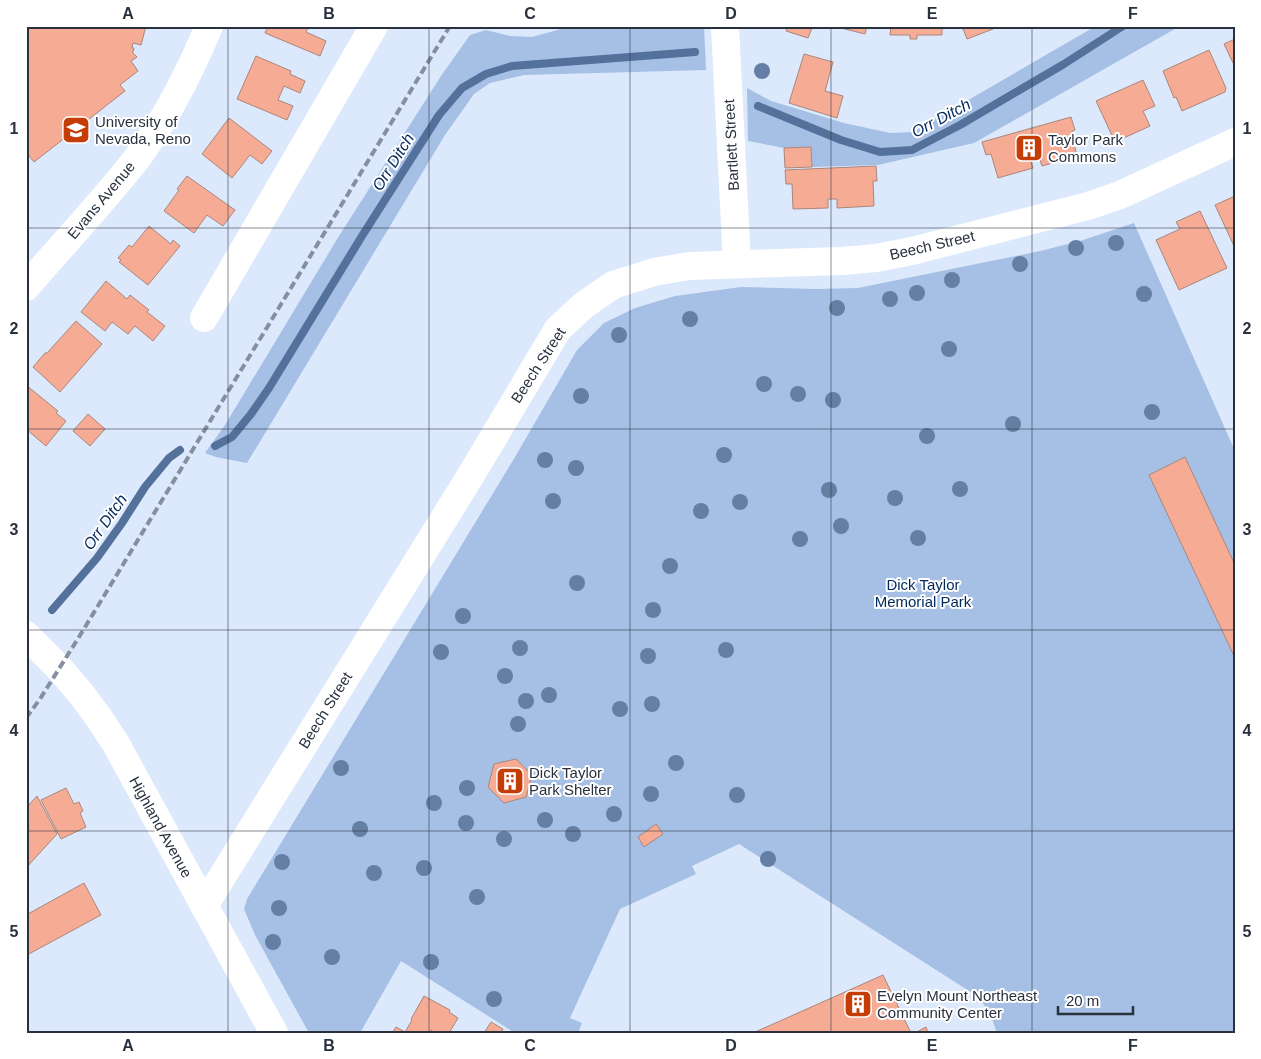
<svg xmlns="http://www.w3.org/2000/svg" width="1261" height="1059" font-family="Arial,sans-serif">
<rect width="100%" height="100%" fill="#dce9fc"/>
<path fill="#a5bfe5" d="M655 26H704L706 70 524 75 490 83 474 94 445 135 247 463 216 457 205 453 225 425 339 236 441 76 470 35 486 30 510 36 532 37 561 29Z
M1096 26H1180L974 143 878 165 812 167 811 147 784 148 748 141 747 88 771 101 844 123 890 133 913 132Z
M1134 223 1235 451V1033H997L992 1019 980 998 739 844 692 866 696 874 620 909 570 1018 582 1023 578 1033H515L401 961 360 1033H309L255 935 244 909 247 899 515 457 577 350 604 323 635 308 675 296 741 287 815 289 858 288 1040 251 1080 241Z"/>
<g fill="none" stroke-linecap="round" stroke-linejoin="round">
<path stroke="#53719b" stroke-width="8" d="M758 106 841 140 880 152 912 150 960 125 1064 64 1123 26
M215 446 232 437 251 414 269 388 362 236 439 115 462 88 486 74 512 66 695 52
M52 610 97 558 122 523 145 487 169 458 180 450"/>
</g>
<path fill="#f6ab95" stroke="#aa867b" d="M26 26H146L141 45 133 43 132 48H134L133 52H132L137 57 131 61 138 71 120 85 125 91 34 162 26 152Z
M268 26H309L306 32 326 41 320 56 265 33Z
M787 26H815V28H812L808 38 786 31Z
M838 26H867L865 34 837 27Z
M891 26H942V35H917V39H910V35H890Z
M962 26H992L993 29 967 39Z
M1235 39V67L1224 44Z
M1209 50 1226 88 1225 92 1182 111 1176 97 1174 98 1163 71Z
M804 54 833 62 825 91 843 96 837 118 789 103Z
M256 56 291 71 290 74 305 81 300 93 284 86 278 100 293 106 287 120 237 99Z
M1143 80 1155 106 1143 111 1150 126 1115 142 1096 101Z
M1071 117 1075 130 1071 132 1077 156 1042 166 1039 157 1030 159 1033 168 998 178 991 154 986 155 982 142Z
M229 118 272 151 262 164 250 155 232 178 202 154Z
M811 147 812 167 785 168 784 148Z
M876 166 877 181H873L874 206 837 208V199H828V208L793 209 792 184H786L785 170Z
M187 176 235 210 223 226 207 215 194 233 164 211 179 190 177 189Z
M1235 196V245L1234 246 1215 205Z
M1200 211 1227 268 1179 290 1156 240 1180 229 1176 222Z
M149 226 171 244 173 240 180 246 148 285 119 262 121 260 118 258 129 245 132 247Z
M106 281 127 299 130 295 149 310 147 312 165 326 153 341 135 326 128 334 112 322 105 331 81 312Z
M76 321 102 344 60 392 33 367 45 353H47Z
M26 385 58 411 56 413 66 421 46 446 26 429Z
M88 414 105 429 90 446 73 431Z
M1185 457 1235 565V658L1149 475Z
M516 759 532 775 526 797 504 803 488 787 494 764Z
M66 788 74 804 79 802 83 811 80 813 86 827 61 839 41 800Z
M37 796 57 834 26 868V808Z
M656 824 663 834 644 847 638 837Z
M84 883 101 915 27 955 26 915Z
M883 975 911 1033H753Z
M424 996 450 1010 449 1012 458 1018 449 1033H435L431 1030 430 1033H392L396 1027 405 1032 412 1020 411 1019Z
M491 1022 503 1029 501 1033H484Z
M926 1027 928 1033H915Z"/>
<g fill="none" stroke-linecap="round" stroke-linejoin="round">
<path stroke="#fff" stroke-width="28" d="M725 26 737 264
M26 287C63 244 103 202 138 157 167 117 190 72 209 26
M204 318 374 26
M26 635 60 669 82 695 99 718 116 744 274 1033
M204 906 471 475 558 329 584 305 613 285 654 272 689 266 842 261 876 258 912 251 1088 206 1120 195 1235 142"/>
<path stroke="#858f9f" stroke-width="4" stroke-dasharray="8 4" stroke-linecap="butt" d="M26 718 40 699 79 637 450 26"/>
</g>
<g fill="#647fa3">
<circle cx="762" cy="71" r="8"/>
<circle cx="1116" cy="243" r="8"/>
<circle cx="1076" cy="248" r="8"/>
<circle cx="1020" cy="264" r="8"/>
<circle cx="952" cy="280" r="8"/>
<circle cx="917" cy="293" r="8"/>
<circle cx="1144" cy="294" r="8"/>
<circle cx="890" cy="299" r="8"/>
<circle cx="837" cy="308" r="8"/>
<circle cx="690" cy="319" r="8"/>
<circle cx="619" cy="335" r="8"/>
<circle cx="949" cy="349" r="8"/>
<circle cx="764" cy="384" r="8"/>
<circle cx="798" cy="394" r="8"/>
<circle cx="581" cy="396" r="8"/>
<circle cx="833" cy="400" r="8"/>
<circle cx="1152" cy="412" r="8"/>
<circle cx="1013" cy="424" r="8"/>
<circle cx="927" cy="436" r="8"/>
<circle cx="724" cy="455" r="8"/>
<circle cx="545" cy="460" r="8"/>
<circle cx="576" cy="468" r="8"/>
<circle cx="960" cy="489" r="8"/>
<circle cx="829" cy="490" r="8"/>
<circle cx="895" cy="498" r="8"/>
<circle cx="553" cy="501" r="8"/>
<circle cx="740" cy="502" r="8"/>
<circle cx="701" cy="511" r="8"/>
<circle cx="841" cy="526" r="8"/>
<circle cx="918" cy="538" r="8"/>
<circle cx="800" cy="539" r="8"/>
<circle cx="670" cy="566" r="8"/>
<circle cx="577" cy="583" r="8"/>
<circle cx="653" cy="610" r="8"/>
<circle cx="463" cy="616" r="8"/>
<circle cx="520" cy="648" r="8"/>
<circle cx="726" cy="650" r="8"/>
<circle cx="441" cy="652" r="8"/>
<circle cx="648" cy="656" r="8"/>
<circle cx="505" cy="676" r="8"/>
<circle cx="549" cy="695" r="8"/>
<circle cx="526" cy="701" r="8"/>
<circle cx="652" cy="704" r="8"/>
<circle cx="620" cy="709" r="8"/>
<circle cx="518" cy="724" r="8"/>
<circle cx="676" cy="763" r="8"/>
<circle cx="341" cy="768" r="8"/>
<circle cx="467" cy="788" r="8"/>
<circle cx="651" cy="794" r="8"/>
<circle cx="737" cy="795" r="8"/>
<circle cx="434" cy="803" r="8"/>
<circle cx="614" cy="814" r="8"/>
<circle cx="545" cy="820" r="8"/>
<circle cx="466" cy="823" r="8"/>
<circle cx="360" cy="829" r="8"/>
<circle cx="573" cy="834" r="8"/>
<circle cx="504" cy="839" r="8"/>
<circle cx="768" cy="859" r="8"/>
<circle cx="282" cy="862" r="8"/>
<circle cx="424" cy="868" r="8"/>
<circle cx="374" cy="873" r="8"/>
<circle cx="477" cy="897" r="8"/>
<circle cx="279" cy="908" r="8"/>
<circle cx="273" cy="942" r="8"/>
<circle cx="332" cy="957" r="8"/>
<circle cx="431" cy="962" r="8"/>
<circle cx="494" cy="999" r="8"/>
</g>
<path fill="none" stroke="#29313d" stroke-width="1" stroke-opacity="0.55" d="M228 26V1033M429 26V1033M630 26V1033M831 26V1033M1032 26V1033M26 228H1235M26 429H1235M26 630H1235M26 831H1235"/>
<defs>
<symbol id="university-square" viewBox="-11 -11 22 22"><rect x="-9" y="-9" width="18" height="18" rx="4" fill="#c53d06" stroke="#fff"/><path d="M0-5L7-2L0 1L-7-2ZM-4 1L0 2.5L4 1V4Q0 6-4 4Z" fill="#fff"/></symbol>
<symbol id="building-square" viewBox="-11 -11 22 22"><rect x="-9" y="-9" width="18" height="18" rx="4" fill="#c53d06" stroke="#fff"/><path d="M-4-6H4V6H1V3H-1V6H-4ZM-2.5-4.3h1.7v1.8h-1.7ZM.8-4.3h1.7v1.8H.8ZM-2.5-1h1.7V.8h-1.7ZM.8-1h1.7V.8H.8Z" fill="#fff"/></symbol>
</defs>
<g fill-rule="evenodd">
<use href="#university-square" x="60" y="114" width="32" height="32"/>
<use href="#building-square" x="1013" y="132" width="32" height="32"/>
<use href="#building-square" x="494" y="765" width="32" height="32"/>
<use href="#building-square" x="842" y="988" width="32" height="32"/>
</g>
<g text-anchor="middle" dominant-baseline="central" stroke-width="4" stroke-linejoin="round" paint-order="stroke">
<g font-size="15" fill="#29313d" stroke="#fff" text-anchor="start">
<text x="95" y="121">University of<tspan x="95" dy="17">Nevada, Reno</tspan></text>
<text x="1048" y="139">Taylor Park<tspan x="1048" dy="17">Commons</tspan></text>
<text x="529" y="772">Dick Taylor<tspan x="529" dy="17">Park Shelter</tspan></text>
<text x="877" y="995">Evelyn Mount Northeast<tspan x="877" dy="17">Community Center</tspan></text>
</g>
<g font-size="15" fill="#29313d" stroke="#fff">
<text transform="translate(731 145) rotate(-93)">Bartlett Street</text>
<text transform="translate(101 200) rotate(-50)">Evans Avenue</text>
<text transform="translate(932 245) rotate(-13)">Beech Street</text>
<text transform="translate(538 365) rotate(-57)">Beech Street</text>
<text transform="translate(325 710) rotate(-58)">Beech Street</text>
<text transform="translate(161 827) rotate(61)">Highland Avenue</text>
</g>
<g font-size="15" fill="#01285a" stroke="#fff">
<text x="923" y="584">Dick Taylor<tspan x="923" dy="17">Memorial Park</tspan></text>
</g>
<g font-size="16" font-style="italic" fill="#022a5c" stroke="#fff">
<text transform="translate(941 118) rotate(-28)">Orr Ditch</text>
<text transform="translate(393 162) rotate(-58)">Orr Ditch</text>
<text transform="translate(105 522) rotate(-55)">Orr Ditch</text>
</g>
</g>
<rect width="1261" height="1059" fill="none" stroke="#ffffff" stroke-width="55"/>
<path d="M1058 1006v8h75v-8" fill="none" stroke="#29313d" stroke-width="2.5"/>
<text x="1066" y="1006" font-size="15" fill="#29313d" stroke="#ffffff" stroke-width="4" paint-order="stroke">20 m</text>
<rect x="28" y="28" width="1206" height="1004" fill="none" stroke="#29313d" stroke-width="2"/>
<g font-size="16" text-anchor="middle" font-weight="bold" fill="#29313d">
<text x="128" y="19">A</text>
<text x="329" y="19">B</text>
<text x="530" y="19">C</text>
<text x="731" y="19">D</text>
<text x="932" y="19">E</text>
<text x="1133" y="19">F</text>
<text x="14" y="134">1</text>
<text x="1247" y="134">1</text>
<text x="14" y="334">2</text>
<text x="1247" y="334">2</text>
<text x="14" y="535">3</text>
<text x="1247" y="535">3</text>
<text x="14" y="736">4</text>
<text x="1247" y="736">4</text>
<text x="14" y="937">5</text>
<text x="1247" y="937">5</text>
<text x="128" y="1051">A</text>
<text x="329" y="1051">B</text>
<text x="530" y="1051">C</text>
<text x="731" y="1051">D</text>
<text x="932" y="1051">E</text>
<text x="1133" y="1051">F</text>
</g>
</svg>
